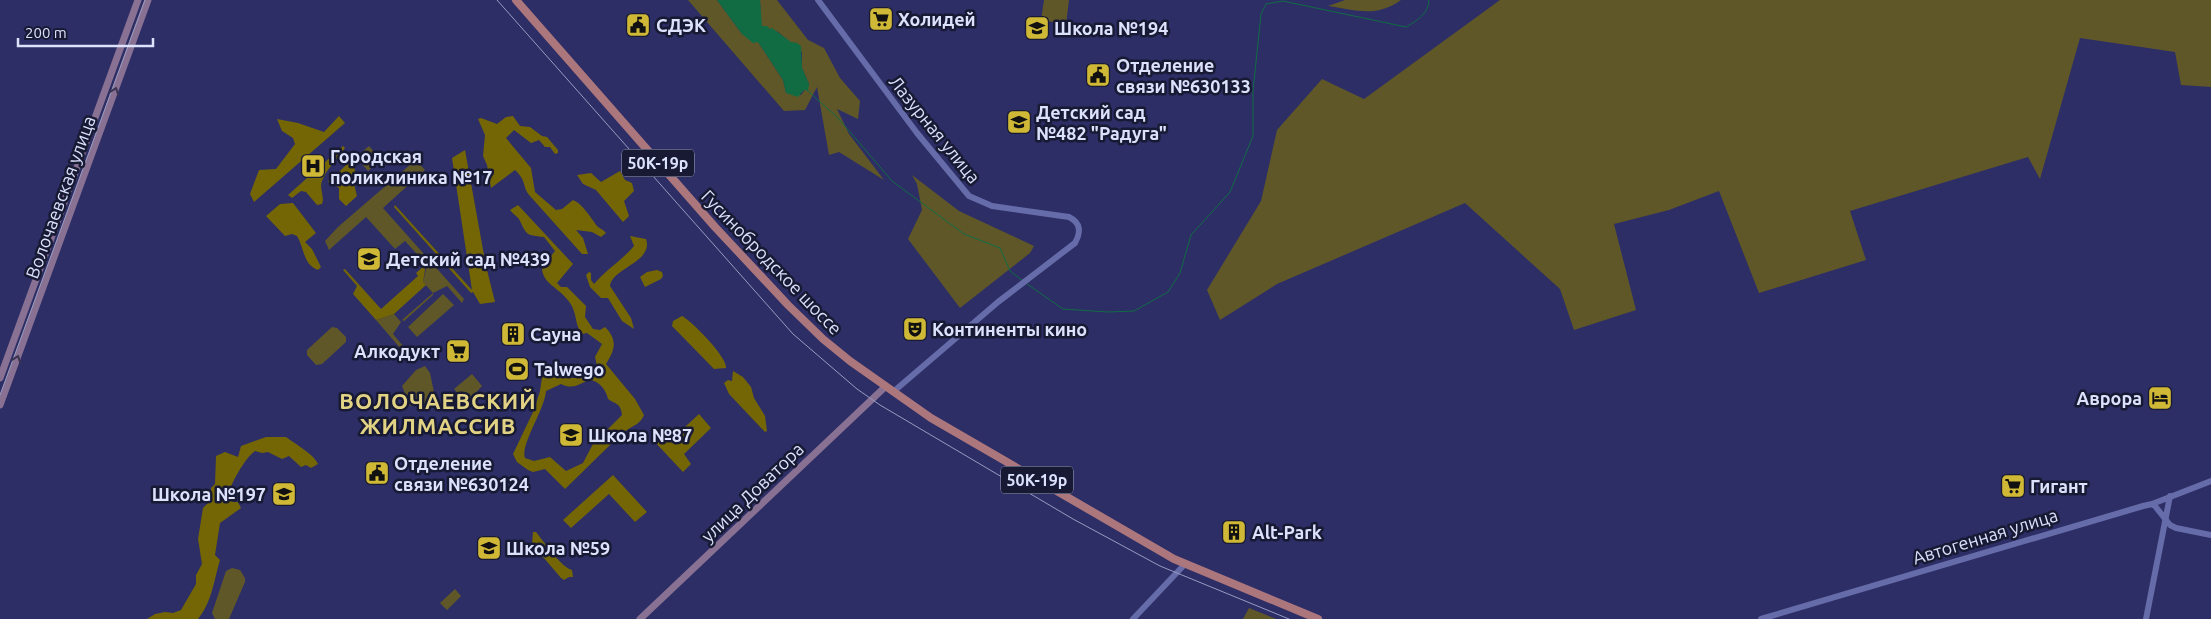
<svg xmlns="http://www.w3.org/2000/svg" width="2211" height="619" font-family="Ubuntu,sans-serif">
<rect width="100%" height="100%" fill="#2c2e65"/>
<path fill="#605729" d="M688 0H717L742 34 758 42 783 80 786 93 801 95 809 84 802 68V52L778 32 762 26 761 23 760 0H777L808 40 824 48 840 78 860 101 858 119 837 109 849 134 884 180 839 152 829 155 817 87 805 110 784 111Z
M1044 0H1069L1066 24 1041 20Z
M1345 0H1401C1376 18 1356 10 1328 6Z
M1500 0H2211V87L2181 85 2175 52 2080 38 2040 179 2028 157 1850 211 1866 260 1759 293 1719 191 1669 210 1614 224 1636 310 1574 330 1560 289 1465 203 1277 284 1220 320 1207 290 1261 201 1277 130 1322 79 1364 99Z
M369 146 381 160 368 171 356 157Z
M408 151 425 170 383 208 464 299 462 303 447 286 433 293V295L404 321 402 320 433 293 423 282 427 265 405 241 395 249 366 217 329 250 325 241 338 227 411 164 403 154Z
M912 175 959 211 1034 246 1030 253 960 308 908 239 922 210 917 184Z
M443 294 454 305 417 337 408 327Z
M394 314 401 322 393 334 408 352 407 356 376 320Z
M332 327 337 328 346 337V342L322 364 316 365 307 355V350Z
M425 366 430 373 436 402 410 406 402 386 416 370Z
M472 374 482 386 468 401H465L454 389Z
M232 568 240 570 245 578V582L229 619H215L212 613 226 571Z
M455 589 461 596 447 610 440 603Z
M1249 608 1276 619H1243Z"/>
<path fill="#756605" fill-rule="evenodd" d="M339 116 345 123 254 202 250 194 259 170 276 169 295 144 293 138 282 131 277 119 298 123 324 132Z
M513 116 520 126 530 127 542 136 547 137 558 150V153L555 154 550 147H545L539 140 531 143 514 130 506 138 531 168 535 192 556 210 562 209 573 200C582 203 591 218 597 226 600 229 603 229 606 233L601 237 592 232 576 230 583 238 588 254H582L530 196C522 187 527 181 515 170L491 188 487 165 483 156 485 135 478 119 481 118 497 124 506 117Z
M343 146 345 148C338 158 326 170 322 181 319 189 325 197 322 204L317 205 306 192 301 191 292 198 288 195Z
M465 150 486 266 495 302 480 304 473 292 471 293 394 207 395 205 472 290 452 158Z
M349 162 353 163 357 179 354 184 357 196 346 206 339 199V188L328 182 332 174 338 173Z
M620 171 625 180 632 183 634 191 624 201 629 216 623 222 596 190 583 184 577 175 591 173 601 182Z
M293 203 316 233 305 242 312 249 321 267 318 270C303 265 304 247 297 236L292 234 285 236 266 216 280 204Z
M518 205 573 264 557 283 561 287H567L586 306 585 317 593 329 600 330 605 327C618 340 615 350 606 364L635 399 644 415C641 424 632 426 624 432 603 451 585 470 565 489L545 469 533 472 528 470 517 462 513 454 534 410 540 391 544 364 554 365 572 378H582L587 375 588 371 593 372 598 370 595 357 602 344 587 333 582 334C573 322 579 312 566 298 558 288 543 283 542 269L547 265 546 258 550 257 555 251 544 237C525 235 527 235 519 219 517 216 513 214 510 210ZM589 380C599 380 606 390 608 399 615 404 621 403 622 415L593 444 583 463 566 471 550 457 534 461 525 458C520 445 545 409 546 391L561 384C573 390 579 384 589 380Z
M630 236 646 239C654 262 612 268 610 286L631 318 634 329 622 321 608 298H601L590 287 586 275 589 272 591 273V280L594 284C606 270 622 260 634 246Z
M426 264 423 282 426 285 394 314 376 320 353 294 357 286 343 270 345 269 381 309 418 276 416 273Z
M657 270 662 272 663 276 661 279 645 287 640 277 647 272Z
M682 316C692 321 728 358 726 368L714 369 672 326 673 321Z
M733 371 743 377 751 387 754 398 765 416 767 431 765 432 729 394 724 383 728 380 732 381Z
M699 414 711 428 684 454 691 464 683 472 652 439 661 430 671 440Z
M266 437H286C295 444 314 454 318 464L311 468 306 465 301 467 289 456 282 459 268 452 262 453 255 451C244 459 231 484 227 497L233 502H238L241 508 220 523 215 555 220 560C214 580 212 602 198 619H147L155 614 165 612 173 613 181 610 196 584V575L202 564 198 539 203 508 211 500V488L215 484 216 456 225 452 238 457 241 446Z
M613 475 647 512 635 522 609 494 571 528 563 520Z
M533 532H536C544 542 562 568 572 570L573 577H569L564 580 561 578 532 544Z"/>
<path fill="#116c44" d="M717 0H760L762 26H767L770 29 772 28 791 42 797 43 801 46 802 68 809 84 808 91 804 90 798 97 786 93 783 80 758 42 753 43 742 34Z"/>
<g fill="none" stroke-linecap="round" stroke-linejoin="round">
<path stroke="#116c44" stroke-width="1" d="M808 91 838 118 892 181 964 234 1000 248 1010 271 1022 280
M1027 284 1063 309 1108 312 1134 311 1168 292 1180 273 1191 235 1230 192 1253 136V91L1261 14 1266 4 1283 1 1406 27C1417 21 1429 13 1429 0"/>
<path stroke="#656ca9" stroke-width="6" d="M818 0 917 133 969 196 992 206 1069 217C1081 223 1081 232 1075 243L998 302 893 392
M2152 504 2211 481
M1133 619 1185 564
M1761 619 2143 506 2152 504 2155 506 2170 525 2176 528 2211 535
M2146 619 2170 496"/>
<path stroke="#887193" stroke-width="7" d="M0 378 138 0
M0 405 148 0
M640 619 885 387"/>
<path stroke="#ac767d" stroke-width="8" d="M516 0 715 227 788 305 823 339 850 361 931 418 1174 559 1318 619"/>
<path stroke="#979bc1" stroke-width="1" d="M497 0 793 334 857 389 880 405 1073 519 1160 566 1289 619
M0 395 145 0"/>
</g>
<defs><path id="oneway-chevron" d="M-2-3.5L2.5 0L-2 3.5" fill="none" stroke-width="1.6" stroke-linecap="round" stroke-linejoin="round" transform="scale(1.25)"/></defs>
<g stroke="#3a3450">
<use href="#oneway-chevron" transform="translate(115 91) rotate(-70)"/>
<use href="#oneway-chevron" transform="translate(17 359) rotate(-70)"/>
</g>
<defs>
<symbol id="supermarket-square" viewBox="-11 -11 22 22"><rect x="-9" y="-9" width="18" height="18" rx="4" fill="#d0b837" stroke="#181a33"/><path d="M-6-5.5h2.5l.6 2H6L4.5 2H-2.5L-4.4-4H-6ZM-1.5 3.2a1.3 1.3 0 1 0 .1 0ZM3 3.2a1.3 1.3 0 1 0 .1 0Z" fill="#111"/></symbol>
<symbol id="civic-square" viewBox="-11 -11 22 22"><rect x="-9" y="-9" width="18" height="18" rx="4" fill="#d0b837" stroke="#181a33"/><path d="M-.6-6.5H3V-4.5H.6V-3L4-1V1h2V6H-6V1h2V-1L-.6-3ZM-1.2 2.5V6h2.4V2.5Z" fill="#111"/></symbol>
<symbol id="school-square" viewBox="-11 -11 22 22"><rect x="-9" y="-9" width="18" height="18" rx="4" fill="#d0b837" stroke="#181a33"/><path d="M0-5L7-2L0 1L-7-2ZM-4 1L0 2.5L4 1V4Q0 6-4 4Z" fill="#111"/></symbol>
<symbol id="hospital-square" viewBox="-11 -11 22 22"><rect x="-9" y="-9" width="18" height="18" rx="4" fill="#d0b837" stroke="#181a33"/><path d="M-5-5h3v3.5h4V-5h3V5h-3V1.5h-4V5h-3Z" fill="#111"/></symbol>
<symbol id="theatre-square" viewBox="-11 -11 22 22"><rect x="-9" y="-9" width="18" height="18" rx="4" fill="#d0b837" stroke="#181a33"/><path d="M-5-5.5Q0-4 5-5.5V0Q5 5 0 6Q-5 5-5 0ZM-3.3-2.5H-1v1.5H-3.3ZM1-2.5H3.3v1.5H1ZM-2.8 1Q0 5.5 2.8 1Z" fill="#111"/></symbol>
<symbol id="building-square" viewBox="-11 -11 22 22"><rect x="-9" y="-9" width="18" height="18" rx="4" fill="#d0b837" stroke="#181a33"/><path d="M-4-6H4V6H1V3H-1V6H-4ZM-2.5-4.3h1.7v1.8h-1.7ZM.8-4.3h1.7v1.8H.8ZM-2.5-1h1.7V.8h-1.7ZM.8-1h1.7V.8H.8Z" fill="#111"/></symbol>
<symbol id="stadium-square" viewBox="-11 -11 22 22"><rect x="-9" y="-9" width="18" height="18" rx="4" fill="#d0b837" stroke="#181a33"/><path d="M0-5a6.5 5 0 1 0 0 10a6.5 5 0 1 0 0-10ZM-3.5-1.8h7v3.6h-7Z" fill="#111"/></symbol>
<symbol id="hotel-square" viewBox="-11 -11 22 22"><rect x="-9" y="-9" width="18" height="18" rx="4" fill="#d0b837" stroke="#181a33"/><path d="M-6-4.5h1.5V1H6V5H4.5V3h-9V5H-6ZM-4 0a1.8 1.8 0 1 1 3.6 0ZM.5 0V-2.5h3Q6-2.5 6 0Z" fill="#111"/></symbol>
</defs>
<g fill-rule="evenodd">
<use href="#supermarket-square" x="867" y="5" width="28" height="28"/>
<use href="#civic-square" x="624" y="11" width="28" height="28"/>
<use href="#school-square" x="1023" y="14" width="28" height="28"/>
<use href="#civic-square" x="1084" y="61" width="28" height="28"/>
<use href="#school-square" x="1005" y="108" width="28" height="28"/>
<use href="#hospital-square" x="299" y="152" width="28" height="28"/>
<use href="#school-square" x="355" y="245" width="28" height="28"/>
<use href="#theatre-square" x="901" y="315" width="28" height="28"/>
<use href="#building-square" x="499" y="320" width="28" height="28"/>
<use href="#supermarket-square" x="444" y="337" width="28" height="28"/>
<use href="#stadium-square" x="503" y="355" width="28" height="28"/>
<use href="#hotel-square" x="2146" y="384" width="28" height="28"/>
<use href="#school-square" x="557" y="421" width="28" height="28"/>
<use href="#civic-square" x="363" y="459" width="28" height="28"/>
<use href="#supermarket-square" x="1999" y="472" width="28" height="28"/>
<use href="#school-square" x="270" y="480" width="28" height="28"/>
<use href="#building-square" x="1220" y="518" width="28" height="28"/>
<use href="#school-square" x="475" y="534" width="28" height="28"/>
</g>
<g text-anchor="middle" dominant-baseline="central" stroke-width="5" stroke-linejoin="round" paint-order="stroke">
<g fill="#181a33" stroke="#a1a5c0" stroke-width="1">
<rect x="622" y="149.5" width="72" height="27" rx="4"/>
<rect x="1001" y="466.5" width="72" height="27" rx="4"/>
</g>
<g font-size="16" font-weight="bold" fill="#dce1fc">
<text x="658" y="163">50К-19р</text>
<text x="1037" y="480">50К-19р</text>
</g>
<g font-size="18" font-weight="bold" fill="#dce1fc" stroke="#181a33" text-anchor="start">
<text x="898" y="19">Холидей</text>
<text x="656" y="25">СДЭК</text>
<text x="1054" y="28">Школа №194</text>
<text x="1116" y="65">Отделение<tspan x="1116" dy="21">связи №630133</tspan></text>
<text x="1036" y="112">Детский сад<tspan x="1036" dy="21">№482 "Радуга"</tspan></text>
<text x="330" y="156">Городская<tspan x="330" dy="21">поликлиника №17</tspan></text>
<text x="386" y="259">Детский сад №439</text>
<text x="932" y="329">Континенты кино</text>
<text x="530" y="334">Сауна</text>
<text x="440" y="351" text-anchor="end">Алкодукт</text>
<text x="534" y="369">Talwego</text>
<text x="2142" y="398" text-anchor="end">Аврора</text>
<text x="588" y="435">Школа №87</text>
<text x="394" y="463">Отделение<tspan x="394" dy="21">связи №630124</tspan></text>
<text x="2030" y="486">Гигант</text>
<text x="266" y="494" text-anchor="end">Школа №197</text>
<text x="1252" y="532">Alt-Park</text>
<text x="506" y="548">Школа №59</text>
</g>
<g font-size="18" fill="#dce1fc" stroke="#181a33">
<text transform="translate(935 129) rotate(51)">Лазурная улица</text>
<text transform="translate(60 197) rotate(-70)">Волочаевская улица</text>
<text transform="translate(772 262) rotate(46)">Гусинобродское шоссе</text>
<text transform="translate(752 492) rotate(-44)">улица Доватора</text>
<text transform="translate(1985 536) rotate(-17)">Автогенная улица</text>
</g>
<g font-size="22" font-weight="bold" letter-spacing="1" fill="#e2d284" stroke="#181a33">
<text x="438" y="400">ВОЛОЧАЕВСКИЙ<tspan x="438" dy="25">ЖИЛМАССИВ</tspan></text>
</g>
</g>
<path d="M18 38v8h135v-8" fill="none" stroke="#dce1fc" stroke-width="2.5"/>
<text x="25" y="38" font-size="15" fill="#dce1fc" stroke="#181a33" stroke-width="4" paint-order="stroke">200 m</text>
</svg>
